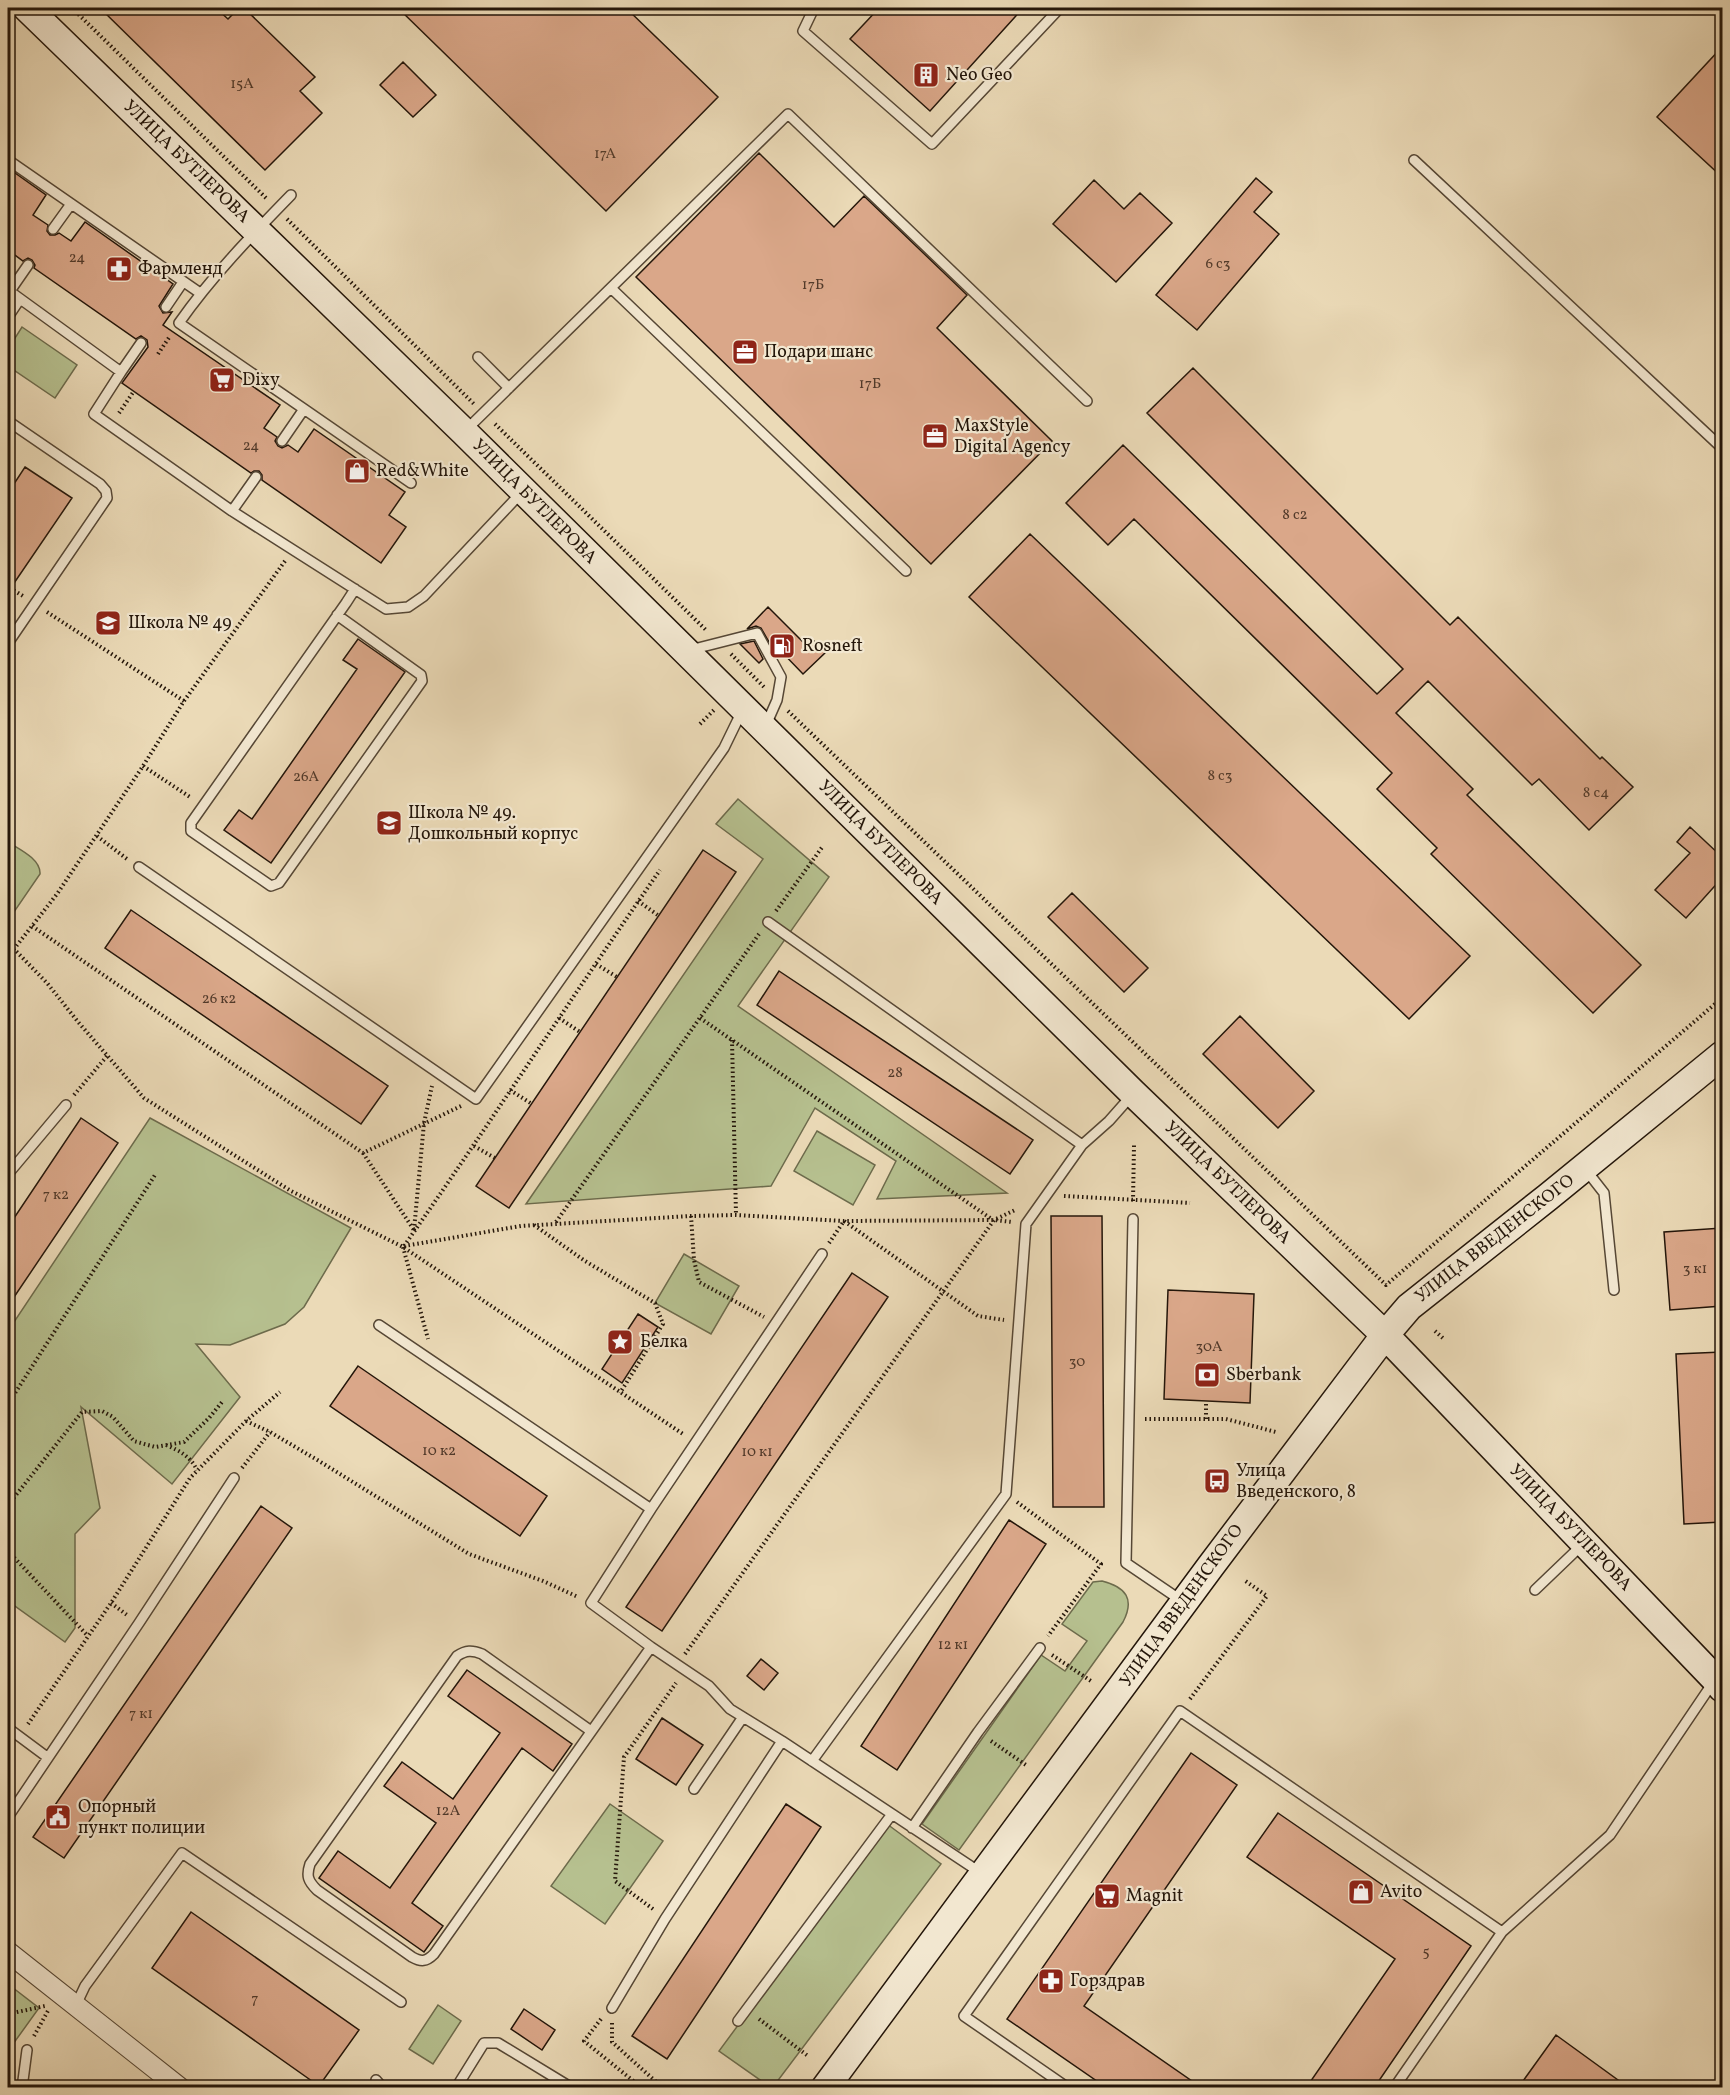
<svg xmlns="http://www.w3.org/2000/svg" width="1730" height="2095" font-family="Vollkorn,serif">
<rect width="100%" height="100%" fill="#ebdab7"/>
<filter id="stains"><feTurbulence type="fractalNoise" baseFrequency=".00333" numOctaves="4"/><feColorMatrix values="0 0 0 0 .2 0 0 0 0 .09 0 0 0 0 .02 0 0 0 .5 -.17"/></filter>
<radialGradient id="worn" r=".72"><stop offset=".6" stop-color="#630" stop-opacity="0"/><stop offset="1" stop-color="#630" stop-opacity=".3"/></radialGradient>
<path fill="#b6c08f" stroke="#6d6b4c" stroke-width="1.5" d="M22 327 77 365 55 398 8 366V349Z
M738 799 829 877 738 1006 1007 1193 877 1199 896 1161 815 1108 771 1186 526 1204 763 859 716 824Z
M8 842C19 849 41 859 40 874L14 912 9 914Z
M150 1118 351 1228 304 1307 285 1324 230 1345 196 1344 240 1397 172 1484 81 1407 100 1508 75 1534V1628L65 1642 8 1601V1331Z
M817 1131 875 1165 853 1205 794 1171Z
M684 1254 739 1286 711 1334 655 1303Z
M1102 1581C1126 1587 1135 1599 1123 1622L959 1850 922 1824 1041 1655 1065 1671 1087 1641 1062 1624 1093 1582Z
M610 1804 663 1841 605 1924 551 1886Z
M887 1824 941 1864 773 2087H770L719 2051Z
M8 1984 39 2008 8 2051Z
M438 2005 461 2021 433 2064 409 2049Z"/>
<path fill="#daa789" stroke="#24160a" stroke-width="1.5" d="M100 8H216L228 19 239 8H244L315 77 300 91 322 113 265 170Z
M398 8H626L718 97 606 211Z
M879 8H1023L930 111 850 39Z
M1722 47V177L1657 117Z
M403 62 436 95 413 117 380 85Z
M759 153 834 227 864 196 967 295 937 328 1052 441 931 564 636 277Z
M8 168 46 195 33 215 48 225 47 231 50 235H55L59 233 71 241 85 222 173 284 159 306 163 313 172 312 163 325 280 405 264 428 277 437 275 441 278 446 282 448 288 445 298 452 314 429 405 492 389 515 406 527 381 563 262 480V475L259 471H254L251 473 122 383 148 347 147 340 141 336 136 339 34 268 35 265 32 260 28 258 23 261 8 250Z
M1256 178 1272 192 1254 212 1279 234 1197 330 1156 295Z
M1094 180 1124 209 1140 193 1172 223 1116 282 1053 224Z
M1193 368 1450 625 1458 617 1600 759 1602 757 1633 787 1589 830 1539 779 1532 785 1428 681 1396 713 1473 789 1467 795 1641 965 1593 1013 1431 854 1437 848 1377 789 1392 773 1134 519 1108 545 1066 503 1123 445 1377 694 1403 669 1147 413Z
M25 467 72 498 8 592V493Z
M1030 534 1470 956 1409 1019 969 597Z
M768 607 807 646 813 640 826 652 803 674 776 646 773 649 761 628 756 626 747 629Z
M358 639 405 672 271 863 224 830 239 810 252 819 357 669 343 660Z
M754 641 763 659 759 663 740 644Z
M1690 827 1722 857V878L1686 918 1655 890 1690 853 1677 842Z
M703 850 736 872 509 1208 476 1186Z
M1072 893 1148 968 1124 992 1048 917Z
M131 910 388 1086 361 1124 105 948Z
M779 971 1033 1140 1010 1174 757 1005Z
M1240 1016 1314 1091 1278 1128 1203 1054Z
M81 1118 118 1143 8 1306V1227Z
M1051 1216H1102L1104 1507H1053Z
M1722 1228V1306L1670 1310 1664 1232Z
M852 1273 888 1297 662 1631 626 1607Z
M1168 1290 1254 1294 1250 1403 1164 1399Z
M638 1314 658 1327 622 1383 602 1369Z
M1722 1352V1522L1684 1524 1676 1354Z
M358 1366 547 1496 520 1536 330 1406Z
M261 1506 292 1528 64 1858 33 1837Z
M1009 1520 1046 1544 897 1770 861 1746Z
M761 1659 778 1673 764 1690 747 1676Z
M467 1670 572 1744 553 1771 522 1748 412 1903 443 1926 424 1952 319 1878 338 1851 390 1888 436 1823 384 1786 402 1762 453 1799 500 1733 448 1696Z
M662 1718 703 1745 676 1785 636 1759Z
M1191 1753 1237 1785 1084 2006 1202 2088H1107L1007 2019Z
M786 1804 821 1827 667 2059 632 2036Z
M1278 1813 1471 1946 1374 2088H1306L1395 1959 1247 1857Z
M191 1912 359 2030 319 2086 152 1968Z
M524 2009 555 2030 542 2050 511 2029Z
M1556 2035 1629 2088H1518Z"/>
<g fill="none" stroke-linecap="round" stroke-linejoin="round">
<defs>
<path id="lane" d="M814 8 803 31 932 144 1060 8
M8 160 200 293
M1414 160 1722 448
M53 229 71 204
M611 288 906 571
M8 290 121 372 94 414 232 511 386 609 408 607 424 596 522 492
M10 291 28 265
M166 307 183 282
M8 317 20 299
M478 357 509 388
M121 372 141 343
M304 409 411 483
M8 421 100 484 106 491 107 498 8 643
M465 431 788 114 1087 401
M282 441 304 409 179 323C212 276 251 236 291 195
M232 511 256 477
M337 615 421 675 422 681 279 883 271 886 191 831V823L346 603 355 589
M690 650 757 633 781 677 777 700 766 725
M139 867 476 1099 724 748 742 711
M768 922 1082 1145
M8 976V978
M1586 1170 1604 1193 1614 1290
M8 1174 66 1105
M1133 1219 1126 1563 1182 1601
M822 1254 651 1509 591 1603 651 1647 709 1686 730 1709 782 1741 981 1873
M379 1325 651 1509
M1535 1590 1583 1544
M8 1728 47 1757
M591 1731 482 1654C472 1650 466 1650 457 1656L310 1864C306 1876 308 1881 317 1890L412 1957C421 1962 426 1962 434 1954L651 1647
M812 1761 1006 1494 1026 1224 1082 1145 1109 1121 1132 1095
M694 1789 743 1717
M8 1817 139 1623 234 1478
M912 1828 978 1732 1040 1648
M76 2005 85 1986 182 1853 401 2002
M612 2008 665 1919 782 1741
M738 2021 892 1814
M376 2080 383 2088
M22 2088 27 2050
M456 2088 484 2043H498L572 2088
M1068 2088 964 2016 1180 1711 1502 1932
M1394 2088 1502 1932 1610 1835 1714 1681"/>
<path id="street" d="M8 1952 180 2088"/>
<path id="secondary" d="M27 8 464 432 1133 1093 1385 1335 1715 1679 1722 1688
M825 2088 1210 1567 1385 1335 1409 1307 1548 1197 1722 1055"/>
</defs>
<use href="#lane" stroke="#564735" stroke-width="12"/>
<use href="#street" stroke="#564735" stroke-width="22"/>
<use href="#secondary" stroke="#24160a" stroke-width="30"/>
<path stroke="#24160a" stroke-width="4" stroke-dasharray="1.5 3" stroke-linecap="butt" d="M72 8 267 199
M287 219 474 404
M158 354 170 336
M119 413 134 391
M495 424 706 630
M285 561 184 701 143 766 57 894 14 949 47 983 79 1023 144 1098 291 1191 403 1247 683 1434
M10 588 23 596
M47 612 184 701
M731 654 764 687
M788 711 1386 1285 1722 998
M700 724 714 710
M143 766 190 797
M97 836 127 859
M638 901 659 916
M776 911 823 846
M32 926 363 1153 461 1106
M8 944 14 949
M596 964 617 977
M559 1018 580 1032
M700 1018 993 1220
M732 1040 736 1215
M510 1090 532 1104
M74 1095 107 1056
M474 1146 495 1158
M363 1153 414 1230
M1064 1196 1190 1203
M1133 1201 1134 1145
M691 1216 694 1260 699 1282 764 1317
M556 1222 759 934
M534 1225 585 1261 655 1303 663 1324 620 1393
M414 1230 424 1123 432 1086
M829 1243 844 1221 978 1316 1004 1320
M404 1246 521 1226 691 1216 736 1215 844 1221 994 1220 1012 1222
M404 1246C491 1122 573 995 660 870
M403 1247 428 1339
M1435 1331 1445 1340
M8 1404 155 1175
M1145 1419H1226L1276 1432
M1206 1419V1401
M246 1421 270 1432 319 1461 469 1554 543 1581 578 1597
M166 1445C180 1451 190 1456 197 1470
M242 1468 270 1432
M1017 1502 1101 1564 1048 1636
M8 1505 82 1412 102 1411 113 1417 134 1441 155 1447 184 1442 209 1418 222 1402
M8 1551 87 1635
M111 1603 127 1615
M685 1654 994 1220 1015 1210
M1052 1655 1091 1681
M1190 1699 1267 1596 1244 1580
M28 1724 111 1603 190 1478 246 1421 280 1392
M991 1741 1026 1765
M653 1909 615 1881 624 1757 676 1683
M8 2014 45 2006
M601 2019 584 2041 642 2088
M759 2019 808 2056
M612 2023V2042L663 2088
M34 2036 49 2009"/>
<use href="#lane" stroke="#f2e7d0" stroke-width="9"/>
<use href="#street" stroke="#f2e7d0" stroke-width="20"/>
<use href="#secondary" stroke="#f2e7d0" stroke-width="27"/>
</g>
<defs>
<symbol id="building-square" viewBox="-11 -11 22 22"><rect x="-9" y="-9" width="18" height="18" rx="4" fill="#8f2418" stroke="#f2e7d0"/><path d="M-4-6H4V6H1V3H-1V6H-4ZM-2.5-4.3h1.7v1.8h-1.7ZM.8-4.3h1.7v1.8H.8ZM-2.5-1h1.7V.8h-1.7ZM.8-1h1.7V.8H.8Z" fill="#fff"/></symbol>
<symbol id="pharmacy-square" viewBox="-11 -11 22 22"><rect x="-9" y="-9" width="18" height="18" rx="4" fill="#8f2418" stroke="#f2e7d0"/><path d="M-2-6h4v4h4v4h-4v4h-4v-4h-4v-4h4Z" fill="#fff"/></symbol>
<symbol id="office-square" viewBox="-11 -11 22 22"><rect x="-9" y="-9" width="18" height="18" rx="4" fill="#8f2418" stroke="#f2e7d0"/><path d="M-6-3h4V-5.5h4V-3h4V5H-6ZM-1-4.5V-3h2v-1.5ZM-6 0V1H6V0Z" fill="#fff"/></symbol>
<symbol id="supermarket-square" viewBox="-11 -11 22 22"><rect x="-9" y="-9" width="18" height="18" rx="4" fill="#8f2418" stroke="#f2e7d0"/><path d="M-6-5.5h2.5l.6 2H6L4.5 2H-2.5L-4.4-4H-6ZM-1.5 3.2a1.3 1.3 0 1 0 .1 0ZM3 3.2a1.3 1.3 0 1 0 .1 0Z" fill="#fff"/></symbol>
<symbol id="shop-square" viewBox="-11 -11 22 22"><rect x="-9" y="-9" width="18" height="18" rx="4" fill="#8f2418" stroke="#f2e7d0"/><path d="M-5-2.5h2.3a2.7 3.5 0 0 1 5.4 0H5L5.5 6h-11ZM-1.5-2.5h3a1.5 2.3 0 0 0-3 0Z" fill="#fff"/></symbol>
<symbol id="school-square" viewBox="-11 -11 22 22"><rect x="-9" y="-9" width="18" height="18" rx="4" fill="#8f2418" stroke="#f2e7d0"/><path d="M0-5L7-2L0 1L-7-2ZM-4 1L0 2.5L4 1V4Q0 6-4 4Z" fill="#fff"/></symbol>
<symbol id="fuel-square" viewBox="-11 -11 22 22"><rect x="-9" y="-9" width="18" height="18" rx="4" fill="#8f2418" stroke="#f2e7d0"/><path d="M-5.5-6h7V0h2V4h1.3V-2.5L3-4.5l.8-.8L6-3V5H2.5V1h-1V6h-7ZM-4.2-4.7v3.2H.2V-4.7Z" fill="#fff"/></symbol>
<symbol id="sight-square" viewBox="-11 -11 22 22"><rect x="-9" y="-9" width="18" height="18" rx="4" fill="#8f2418" stroke="#f2e7d0"/><path d="M0-6L1.8-2.2L6-1.7L2.9 1.2L3.7 5.4L0 3.3L-3.7 5.4L-2.9 1.2L-6-1.7L-1.8-2.2Z" fill="#fff"/></symbol>
<symbol id="bank-square" viewBox="-11 -11 22 22"><rect x="-9" y="-9" width="18" height="18" rx="4" fill="#8f2418" stroke="#f2e7d0"/><path d="M-6-4H6V4H-6ZM0-2.3a2.3 2.3 0 1 0 0 4.6a2.3 2.3 0 1 0 0-4.6Z" fill="#fff"/></symbol>
<symbol id="bus-square" viewBox="-11 -11 22 22"><rect x="-9" y="-9" width="18" height="18" rx="4" fill="#8f2418" stroke="#f2e7d0"/><path d="M-5-6H5V4H4V6H2V4H-2V6H-4V4H-5ZM-3.5-4V0h7V-4ZM-3.5 1.2v1.5H-2V1.2ZM2 1.2v1.5H3.5V1.2Z" fill="#fff"/></symbol>
<symbol id="civic-square" viewBox="-11 -11 22 22"><rect x="-9" y="-9" width="18" height="18" rx="4" fill="#8f2418" stroke="#f2e7d0"/><path d="M-.6-6.5H3V-4.5H.6V-3L4-1V1h2V6H-6V1h2V-1L-.6-3ZM-1.2 2.5V6h2.4V2.5Z" fill="#fff"/></symbol>
</defs>
<g fill-rule="evenodd">
<use href="#building-square" x="911" y="60" width="30" height="30"/>
<use href="#pharmacy-square" x="104" y="254" width="30" height="30"/>
<use href="#office-square" x="730" y="337" width="30" height="30"/>
<use href="#supermarket-square" x="207" y="365" width="30" height="30"/>
<use href="#office-square" x="920" y="421" width="30" height="30"/>
<use href="#shop-square" x="342" y="456" width="30" height="30"/>
<use href="#school-square" x="93" y="608" width="30" height="30"/>
<use href="#fuel-square" x="767" y="631" width="30" height="30"/>
<use href="#school-square" x="374" y="808" width="30" height="30"/>
<use href="#sight-square" x="605" y="1327" width="30" height="30"/>
<use href="#bank-square" x="1192" y="1360" width="30" height="30"/>
<use href="#bus-square" x="1202" y="1466" width="30" height="30"/>
<use href="#civic-square" x="43" y="1802" width="30" height="30"/>
<use href="#shop-square" x="1346" y="1877" width="30" height="30"/>
<use href="#supermarket-square" x="1092" y="1881" width="30" height="30"/>
<use href="#pharmacy-square" x="1036" y="1966" width="30" height="30"/>
</g>
<g text-anchor="middle" dominant-baseline="central" stroke-width="4.5" stroke-linejoin="round" paint-order="stroke">
<g font-size="15" fill="#523a2a">
<text x="242" y="84">15А</text>
<text x="605" y="154">17А</text>
<text x="77" y="258">24</text>
<text x="1218" y="264">6 с3</text>
<text x="813" y="285">17Б</text>
<text x="870" y="384">17Б</text>
<text x="251" y="446">24</text>
<text x="1295" y="515">8 с2</text>
<text x="1220" y="776">8 с3</text>
<text x="306" y="777">26А</text>
<text x="1596" y="793">8 с4</text>
<text x="219" y="999">26 к2</text>
<text x="895" y="1073">28</text>
<text x="56" y="1195">7 к2</text>
<text x="1695" y="1269">3 к1</text>
<text x="1209" y="1347">30А</text>
<text x="1077" y="1362">30</text>
<text x="439" y="1451">10 к2</text>
<text x="757" y="1452">10 к1</text>
<text x="953" y="1645">12 к1</text>
<text x="141" y="1714">7 к1</text>
<text x="448" y="1811">12А</text>
<text x="1426" y="1952">5</text>
<text x="255" y="1999">7</text>
</g>
<g font-size="18" fill="#24160a" stroke="#f2e7d0" text-anchor="start">
<text x="946" y="75">Neo Geo</text>
<text x="138" y="269">Фармленд</text>
<text x="764" y="352">Подари шанс</text>
<text x="242" y="380">Dixy</text>
<text x="954" y="426">MaxStyle<tspan x="954" dy="21">Digital Agency</tspan></text>
<text x="376" y="471">Red&amp;White</text>
<text x="128" y="623">Школа № 49</text>
<text x="802" y="646">Rosneft</text>
<text x="408" y="813">Школа № 49.<tspan x="408" dy="21">Дошкольный корпус</tspan></text>
<text x="640" y="1342">Белка</text>
<text x="1226" y="1375">Sberbank</text>
<text x="1236" y="1471">Улица<tspan x="1236" dy="21">Введенского, 8</tspan></text>
<text x="78" y="1807">Опорный<tspan x="78" dy="21">пункт полиции</tspan></text>
<text x="1380" y="1892">Avito</text>
<text x="1126" y="1896">Magnit</text>
<text x="1070" y="1981">Горздрав</text>
</g>
<g font-size="18" fill="#24160a" stroke="#f2e7d0">
<text transform="translate(186 162) rotate(44)">УЛИЦА БУТЛЕРОВА</text>
<text transform="translate(534 502) rotate(45)">УЛИЦА БУТЛЕРОВА</text>
<text transform="translate(880 843) rotate(45)">УЛИЦА БУТЛЕРОВА</text>
<text transform="translate(1227 1183) rotate(44)">УЛИЦА БУТЛЕРОВА</text>
<text transform="translate(1495 1239) rotate(-38)">УЛИЦА ВВЕДЕНСКОГО</text>
<text transform="translate(1570 1528) rotate(46)">УЛИЦА БУТЛЕРОВА</text>
<text transform="translate(1182 1606) rotate(-54)">УЛИЦА ВВЕДЕНСКОГО</text>
</g>
</g>
<rect width="1730" height="2095" fill="none" stroke="#ebdab7" stroke-width="30"/>
<rect x="9" y="9" width="1712" height="2077" fill="none" stroke="#24160a" stroke-width="3"/>
<rect x="15" y="15" width="1700" height="2065" fill="none" stroke="#24160a" stroke-width="1.5"/>
<rect width="100%" height="100%" filter="url(#stains)"/>
<rect width="100%" height="100%" fill="url(#worn)"/>
</svg>
